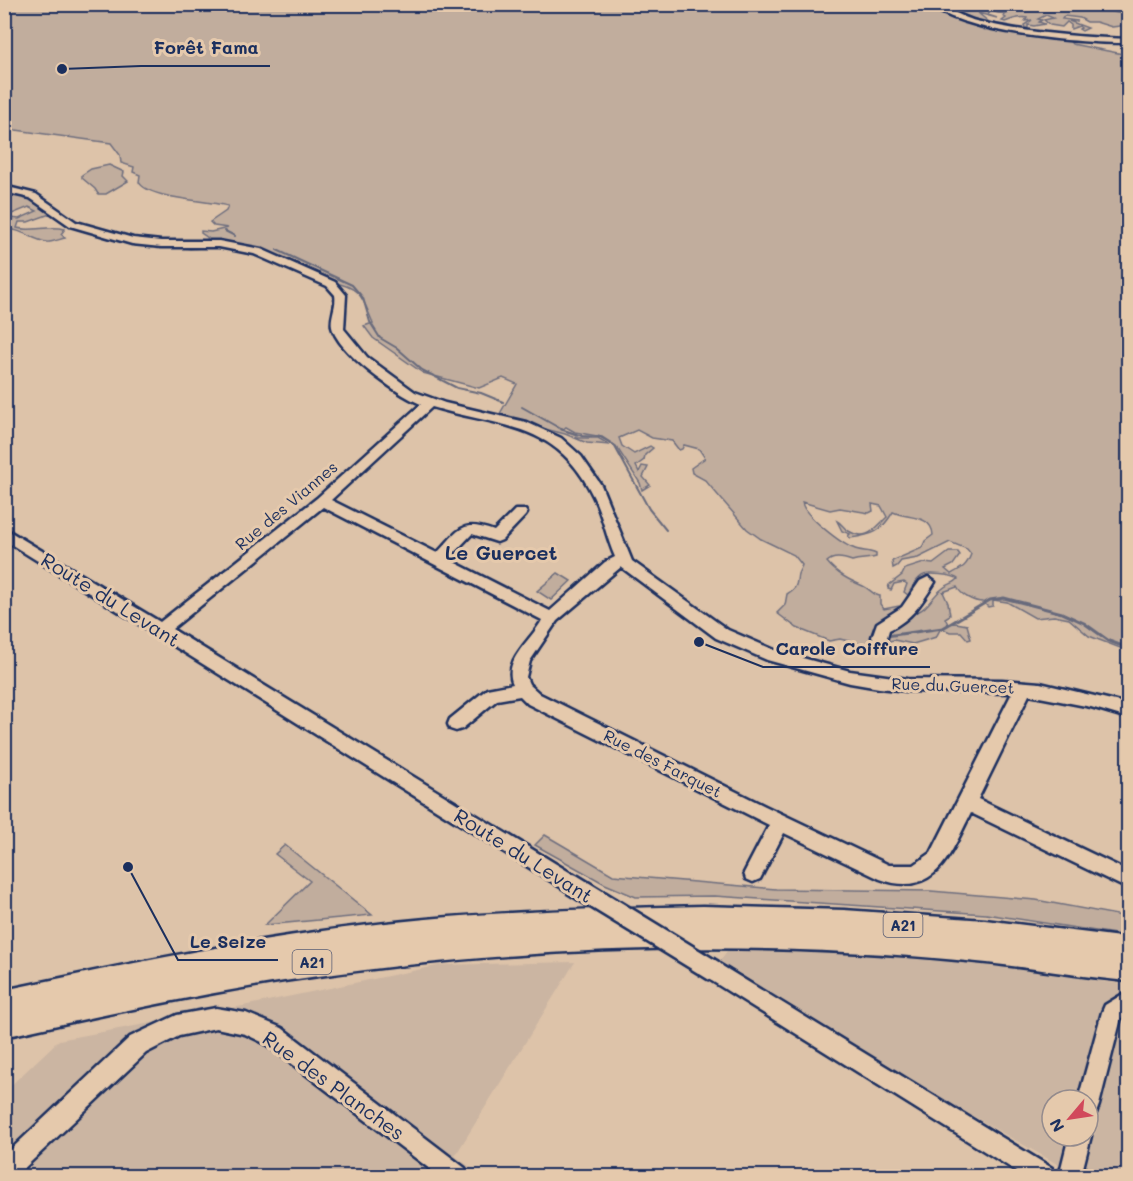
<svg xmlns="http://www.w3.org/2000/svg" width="1133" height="1181" font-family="Mali,sans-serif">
<rect width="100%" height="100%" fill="#ddc3a9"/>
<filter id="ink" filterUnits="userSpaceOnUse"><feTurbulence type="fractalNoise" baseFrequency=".0167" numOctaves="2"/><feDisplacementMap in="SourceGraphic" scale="12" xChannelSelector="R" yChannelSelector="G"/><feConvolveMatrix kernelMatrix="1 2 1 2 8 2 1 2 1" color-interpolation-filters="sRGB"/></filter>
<g filter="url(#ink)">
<path fill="#cbb5a2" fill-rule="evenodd" d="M729 948 933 957 1128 985V1176H1056L1059 1165 894 1071 720 961ZM1052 1100H1088V1136H1052Z
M575 962 455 1156 482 1176H5V1091L59 1040 243 1006 441 965Z"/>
<path fill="#c1ad9d" stroke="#6e6e7e" stroke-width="1.5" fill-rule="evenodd" d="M1039 4C1053 6 1068 10 1082 11 1099 12 1119 10 1128 17V25L1112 27 1096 22H1087L1080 18 1064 16 1062 19 1078 21H1069L1088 28 1082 31 1079 29 1081 28 1079 26 1071 29V25L1067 22 1062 27 1050 25 1044 20 1053 18 1046 15 1038 19 1042 20 1039 22 1045 24 1034 26 1028 25V28H1025L1024 25 1032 20 1025 21 1027 18C1019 16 1011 20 1005 22L1002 21 1006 18 1003 16 1008 13C997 16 989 8 978 9L990 12 988 15 997 18 978 13 989 22 956 19 985 30 990 28 999 31 1069 40 1072 44 1123 54 1127 53 1121 50 1128 51 1126 52 1128 53V651L1089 636 1069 619 1054 616 1035 618 1007 602 993 600V606L988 607 983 602C973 602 961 595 957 587L943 592 948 603 950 615 945 618 948 624 956 623 967 625 971 639 968 640 961 632H950L941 628 936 637 913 644 894 640 865 645 840 639 829 641 797 628 777 613 785 605 787 594C798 587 796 585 798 574 799 571 801 568 802 565L794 555 761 539 747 529 705 480 692 473 691 468 705 458 699 449 684 445 682 449 679 450 672 441 652 438 637 430 619 438 622 446 634 454 650 446 653 448 645 455 644 460 636 466 639 472 642 466 648 467 643 477 650 485 642 490 640 483 616 446 602 437 575 432 566 427 562 430 575 434 577 438H598L610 445 587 443 565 434 498 417 517 384 503 378 479 388 423 373 373 338 364 326 373 323C363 300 362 287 334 283L258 247 242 245 190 249 179 247 204 243 208 238 201 233V231L211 232 228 228 214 226 210 222 226 211 228 206C209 200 147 199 139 182L140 175 133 172 134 167 121 163 120 155 111 143 16 130 5 136V5ZM802 502 830 510 840 508 869 513 873 511 872 504 881 506 887 517C875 528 867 543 847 530 843 527 841 523 837 521L842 531 850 534 848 536 850 538C874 535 881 532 893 512 907 519 932 514 933 535L925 541 922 548 892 561 893 568 897 566 901 561 918 558 950 542 967 549 971 554C967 566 962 568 951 574L945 569 953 565 960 555 958 552H949L933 564 924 563 905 569 902 575 889 585 888 589 891 590 894 584 904 582 907 584 904 592 908 595C912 588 915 580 922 576 927 572 954 575 958 579 954 584 947 584 942 589 928 599 924 623 899 606L884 609 880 604V596C873 595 870 589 863 586 849 580 837 574 827 562 833 556 844 558 852 561 861 558 867 560 876 557V554C868 550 861 552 853 548 842 544 803 515 802 502Z
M109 165 124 172 123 176 128 181 106 194H98L95 189 82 178V175L91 169Z
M13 193 30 196 50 214 28 222H19L17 228C31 232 50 225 65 229L61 234 65 238C60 239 51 243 46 242 33 240 18 227 5 230L4 217 19 219 37 211 29 207 12 214 5 211V194Z
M558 573 571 581 551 600 537 591Z
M545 835 613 875 776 889 931 891 1036 900 1128 917V936L986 914 714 896 636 897 605 884 535 845Z
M285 845 372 915 265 925 310 881 275 854Z"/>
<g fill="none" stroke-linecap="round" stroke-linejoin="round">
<path stroke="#676a7c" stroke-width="2" d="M225 231 235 236
M277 250 352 285 363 298 370 322 380 338 397 348 422 370 457 388 481 393 503 402
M522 407 561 429 582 436 600 437 614 445 649 509 666 530"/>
<path stroke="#676a7c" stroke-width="3" d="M886 636 943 628 990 600 1004 598 1062 613 1084 623 1109 641 1128 648"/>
<defs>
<path id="minor" d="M928 4C941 4 961 17 976 21 1025 33 1077 37 1128 39V43C1080 43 966 34 928 4Z
M4 186 36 194 76 222 133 238 161 241H219L261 249 335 282 346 295 344 329 367 357 415 392 445 403 526 422 561 438 581 456 601 485 632 561 728 630 777 651 850 671 908 679 1002 680 1040 683 1128 704V718L1091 707 1029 695 978 799 1128 871V889L971 813C951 852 936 900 880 879L784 833 760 879 753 882 746 879 744 873 769 825 528 704 520 696 497 700 462 729 456 731 450 729 448 724 450 719 487 689 513 684C502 660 532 640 542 620L323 507 172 629 579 878 582 884 579 890 572 893 565 890 4 540V528L160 622 317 498 421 404C397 394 338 353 332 327 330 316 337 306 335 295L327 286 254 254 219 247H161L132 244 70 226 30 198 4 192ZM432 407C501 428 557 421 593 496 603 516 606 537 615 557L605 562 550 611 448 559 472 534 497 542 502 540 525 516 527 513 525 510H515L494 531C460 519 460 530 437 553L331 500ZM621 567 716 638 767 660 850 683 879 688 908 691 1012 693 931 853 914 865H889L765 806 540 694 529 684 526 677 530 661 557 621Z
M928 577 935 582C922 603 912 619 889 630L886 641H874L872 637 877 623 902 607 920 581Z
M714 961 1052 1168 1055 1176H1024L707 978 704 971 707 964Z
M1128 991V1013L1121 1018 1099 1105 1096 1113 1088 1116V1100H1078L1102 1012 1105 1005Z
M216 1008 246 1013 282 1028 465 1168 468 1176H439L266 1044 245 1034 216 1028 179 1036 146 1053 16 1176H4V1156L130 1037 177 1015Z
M1088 1128 1091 1136 1081 1176H1059L1069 1136H1088Z"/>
<path id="highway" d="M703 906 844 910 985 920 1128 938V981C1081 977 1034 968 987 963 940 958 893 954 845 952 659 942 469 953 284 981 190 996 97 1016 4 1037V990C144 960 284 932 426 919 518 911 611 908 703 906Z"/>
</defs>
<use href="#minor" stroke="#1b2f5e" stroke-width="5"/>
<use href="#highway" stroke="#1b2f5e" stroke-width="5"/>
<use href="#minor" fill="#e5c9ac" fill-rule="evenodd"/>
<use href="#highway" fill="#e5c9ac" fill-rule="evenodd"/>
<defs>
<path id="minor-bridge" d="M572 884 714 971"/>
</defs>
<use href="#minor-bridge" stroke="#1b2f5e" stroke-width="25" stroke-linecap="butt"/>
<use href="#minor-bridge" stroke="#e5c9ac" stroke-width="20"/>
</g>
</g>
<g text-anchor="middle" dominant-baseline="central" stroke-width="6" stroke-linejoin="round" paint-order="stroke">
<g fill="#e5c9ac" stroke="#585d75" stroke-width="1.5">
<rect x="883.5" y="913" width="39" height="24" rx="4.5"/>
<rect x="292.5" y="950" width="39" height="24" rx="4.5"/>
</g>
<g font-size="15" font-weight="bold" fill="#1b2f5e">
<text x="903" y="925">A21</text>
<text x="312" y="962">A21</text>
</g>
<g font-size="16" fill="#1b2f5e" stroke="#e5c9ac">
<text transform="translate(286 505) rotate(-40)">Rue des Viannes</text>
<text transform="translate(953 685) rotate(2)">Rue du Guercet</text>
<text transform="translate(663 763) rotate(27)">Rue des Farquet</text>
</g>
<g font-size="20" font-weight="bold" fill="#1b2f5e" stroke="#e5c9ac">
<text x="501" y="552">Le Guercet</text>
</g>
<g font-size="20" fill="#1b2f5e" stroke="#e5c9ac">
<text transform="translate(111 599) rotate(32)">Route du Levant</text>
<text transform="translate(524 855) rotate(32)">Route du Levant</text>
<text transform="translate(334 1085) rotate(36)">Rue des Planches</text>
</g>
</g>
<path fill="none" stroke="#1b2f5e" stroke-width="2" d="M62 69L141 66H270M699 642L763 667H930M128 867L178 960H278"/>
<g fill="#1b2f5e" stroke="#e5c9ac" stroke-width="2">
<circle cx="62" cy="69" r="6"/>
<circle cx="699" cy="642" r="6"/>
<circle cx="128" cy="867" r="6"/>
</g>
<g font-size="18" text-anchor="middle" font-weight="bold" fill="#1b2f5e" stroke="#e5c9ac" stroke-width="6" stroke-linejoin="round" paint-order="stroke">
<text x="206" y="54">Forêt Fama</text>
<text x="847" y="655">Carole Coiffure</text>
<text x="228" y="948">Le Seize</text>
</g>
<rect width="1133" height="1181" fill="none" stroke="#e5c9ac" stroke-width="24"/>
<rect x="12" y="12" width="1109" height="1157" fill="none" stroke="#1b2f5e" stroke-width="2" filter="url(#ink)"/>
<g transform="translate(1070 1118) rotate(241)"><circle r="28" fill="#e5c9ac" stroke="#948b8d" stroke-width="1.5"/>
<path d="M0-4.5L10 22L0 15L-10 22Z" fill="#d1495b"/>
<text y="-9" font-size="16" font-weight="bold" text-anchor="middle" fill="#1b2f5e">N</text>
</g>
</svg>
